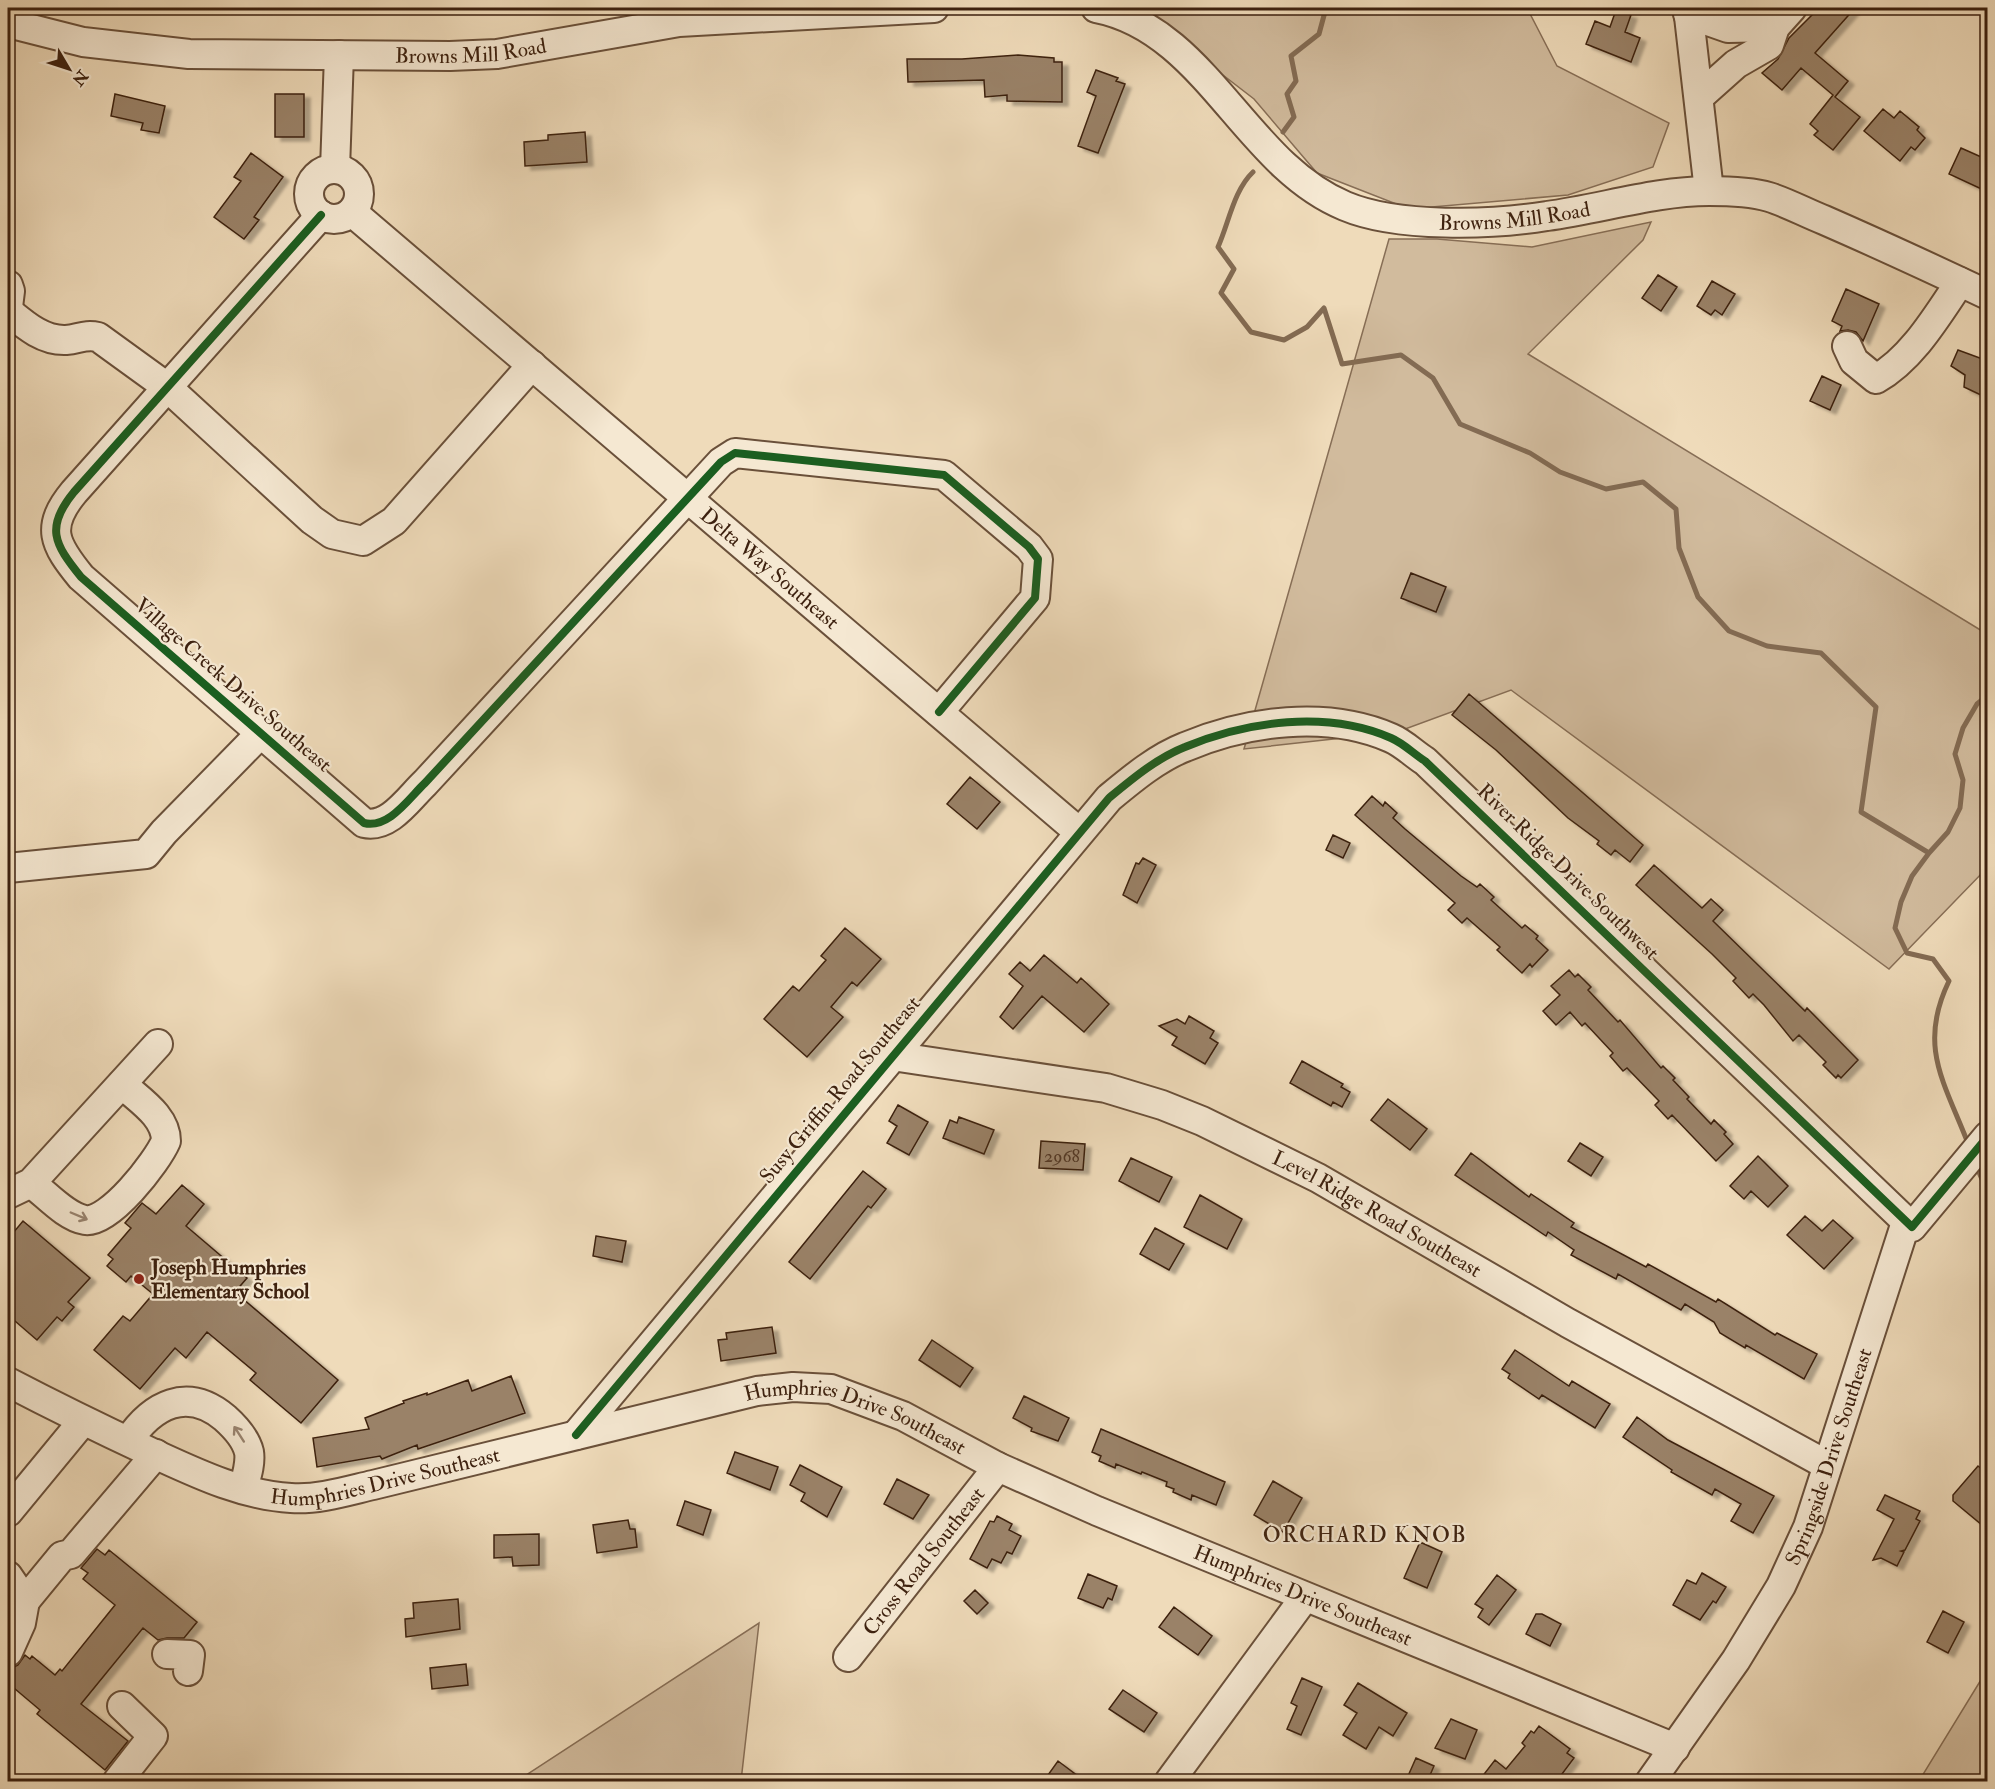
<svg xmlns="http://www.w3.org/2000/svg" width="1995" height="1789" font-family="'IM FELL Double Pica',serif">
<defs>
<filter id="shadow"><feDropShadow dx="6" dy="4" stdDeviation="1.5" flood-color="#0004"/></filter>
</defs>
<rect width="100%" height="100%" fill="#efdbba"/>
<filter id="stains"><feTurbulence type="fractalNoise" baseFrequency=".00333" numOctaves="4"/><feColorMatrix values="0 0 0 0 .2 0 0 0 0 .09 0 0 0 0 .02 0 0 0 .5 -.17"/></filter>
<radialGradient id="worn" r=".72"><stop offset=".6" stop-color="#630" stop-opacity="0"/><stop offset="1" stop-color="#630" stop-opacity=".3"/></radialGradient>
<path fill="#d1bb9d" stroke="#876e56" stroke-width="1.5" d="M1136 8H1527L1557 66 1669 123 1653 167 1568 195 1409 209 1317 173 1254 99Z
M1651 222 1643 240 1528 354 1987 634V868L1889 969 1511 690 1397 732 1244 749 1389 239H1437L1532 247Z
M759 1623 741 1781H517Z
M1987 1670V1781H1919Z"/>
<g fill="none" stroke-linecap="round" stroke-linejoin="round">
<path stroke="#836b53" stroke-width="5" d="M1283 132 1294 117 1287 94 1296 81 1291 56 1319 34 1326 8
M1253 172C1234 190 1229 222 1218 247L1234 269 1221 293 1251 332 1284 340 1307 327 1324 308 1342 364 1401 355 1433 378 1460 424 1530 453 1560 472 1606 489 1643 482 1676 509 1679 548 1698 597 1729 631 1767 646 1821 653 1876 707 1861 812 1929 853
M1969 1146C1945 1083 1917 1047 1949 981L1933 959 1907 953 1895 928 1901 902 1912 876 1929 853 1948 832 1960 808 1963 780 1955 754 1963 728 1977 704 1988 695
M1975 1163 1988 1193"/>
</g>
<path fill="#9a8268" stroke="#3d210f" stroke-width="1.5" filter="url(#shadow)" d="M1819 8H1855L1815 53 1848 81 1835 97 1860 117 1833 150 1814 135 1818 131 1810 124 1833 95 1801 68 1782 90 1762 73 1778 59 1789 38Z
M1616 10 1631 15 1625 32 1640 38 1631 62 1586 44 1595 21 1610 27Z
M1018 55 1054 58V62H1062V102L1007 101V95L985 97 984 80 908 82 907 59H962Z
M1096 70 1118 78 1116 81 1125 84 1098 153 1078 146 1096 96 1087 92Z
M115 94 165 106 159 133 141 130 143 123 111 116Z
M275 94H304V137H275Z
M1883 109 1894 118 1900 111 1919 127 1917 130 1925 138 1915 150 1911 147 1900 161 1864 131Z
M585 132 587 162 525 166 524 142 548 140V135Z
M1961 148 1988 160V192L1949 174Z
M251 153 283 177 254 217 259 220 244 239 214 217 241 181 234 177Z
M1658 275 1677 287 1661 311 1642 298Z
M1712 281 1735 294 1722 315 1715 310 1711 315 1697 306Z
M1846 289 1879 304 1863 341 1856 332 1848 330 1840 331 1842 326 1832 321Z
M1958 350 1988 361V386L1983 396 1964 387 1965 375 1951 366Z
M1822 376 1841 385 1830 410 1810 401Z
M1411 573 1446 587 1436 612 1401 598Z
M1469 694 1643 845 1630 862 1615 850 1611 855 1597 844 1599 841 1568 818 1496 750 1452 715Z
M970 777 1000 802 977 829 947 804Z
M1372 796 1383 806 1385 802 1397 813 1393 818 1405 829 1461 876 1477 887 1480 884 1494 897 1491 900 1522 928 1525 925 1538 936 1536 939 1548 950 1532 967 1530 964 1522 973 1497 950 1500 947 1467 918 1462 923 1448 910 1455 903 1355 815Z
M1333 835 1350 843 1343 858 1326 850Z
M1143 858 1156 865 1137 903 1123 895 1136 863 1139 864Z
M1654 865 1702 908 1711 899 1723 910 1713 921 1805 1011 1807 1008 1858 1060 1841 1078 1838 1075 1836 1078 1823 1065 1826 1062 1799 1035 1793 1041 1764 1005 1753 994 1749 998 1733 981 1736 978 1712 954 1636 885Z
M845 928 881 959 857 986 852 982 831 1007 843 1017 807 1057 764 1019 793 986 799 991 826 960 821 956Z
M1044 955 1077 983 1081 978 1109 1004 1084 1032 1042 996 1013 1029 1000 1017 1023 986 1009 974 1020 962 1030 971Z
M1569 970 1575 977 1578 974 1591 987 1588 990 1618 1022 1620 1020 1661 1068 1663 1066 1675 1078 1673 1080 1689 1097 1687 1099 1711 1124 1714 1120 1726 1132 1724 1134 1733 1144 1716 1161 1672 1115 1668 1119 1655 1105 1659 1101 1627 1068 1623 1071 1610 1056 1613 1053 1585 1023 1582 1026 1570 1012 1556 1025 1543 1011 1560 995 1551 986Z
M1189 1016 1214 1031 1210 1038 1218 1043 1205 1064 1172 1045 1177 1037 1159 1026 1177 1019 1185 1024Z
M1302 1061 1343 1084 1341 1087 1350 1092 1342 1107 1333 1102 1331 1106 1290 1083Z
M1388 1099 1427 1129 1410 1150 1371 1120Z
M898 1105 928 1122 909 1155 887 1143 897 1126 889 1121Z
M959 1117 994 1130 984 1154 943 1138 950 1120 957 1123Z
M1041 1141 1085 1144 1083 1170 1039 1168Z
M1580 1143 1603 1157 1591 1176 1568 1161Z
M1471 1153 1529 1197 1531 1194 1574 1223 1571 1227 1646 1267 1648 1264 1716 1302 1718 1299 1775 1335 1777 1333 1817 1354 1804 1379 1746 1345 1745 1348 1720 1333 1714 1322 1685 1304 1681 1310 1618 1274 1616 1279 1571 1255 1574 1250 1548 1232 1546 1236 1455 1175Z
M1758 1156 1788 1186 1768 1207 1751 1191 1744 1199 1730 1186Z
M1131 1158 1172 1177 1159 1202 1119 1181Z
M863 1171 886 1189 871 1208 868 1206 810 1279 789 1262Z
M182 1185 204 1204 186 1226 247 1278 235 1292 338 1380 301 1423 250 1380 256 1373 207 1332 186 1358 175 1348 140 1389 94 1350 123 1316 130 1321 153 1294 131 1276 126 1282 107 1266 113 1259 108 1255 131 1228 125 1223 142 1203 156 1214Z
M1200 1195 1242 1219 1227 1249 1184 1227Z
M1805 1216 1822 1231 1833 1220 1853 1238 1824 1269 1787 1235Z
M23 1221 90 1278 68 1302 74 1307 62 1321 57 1317 37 1340 8 1315V1239Z
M1155 1228 1184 1244 1169 1270 1140 1254Z
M596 1236 626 1241 622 1262 593 1256Z
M772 1327 776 1353 721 1361 718 1340 727 1339 726 1333Z
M932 1340 973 1368 960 1387 919 1360Z
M1515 1350 1569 1386 1572 1381 1610 1404 1595 1428 1542 1395 1539 1399 1508 1378 1510 1374 1502 1369Z
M511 1376 525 1413 418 1449 417 1445 382 1459 380 1456 317 1467 313 1438 369 1429 365 1418 404 1403 403 1401 427 1393V1395L468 1380 472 1391Z
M1024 1396 1069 1418 1058 1441 1031 1431 1032 1428 1013 1418Z
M1637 1417 1668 1440 1774 1496 1753 1533 1731 1521 1741 1504 1715 1489 1712 1495 1671 1472 1672 1470 1623 1437Z
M1101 1429 1225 1482 1216 1505 1192 1495 1191 1500 1173 1492 1174 1489 1166 1486 1167 1482 1142 1472 1141 1474 1116 1464 1115 1468 1099 1461 1101 1456 1092 1452Z
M735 1452 778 1467 770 1490 727 1473Z
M800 1465 842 1487 827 1517 801 1501 805 1493 790 1485Z
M1978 1466 1988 1474V1530L1953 1501V1495Z
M897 1479 929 1495 913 1519 884 1504Z
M1273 1481 1302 1498 1283 1532 1254 1515Z
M1885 1495 1920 1511 1916 1519 1920 1521 1905 1550 1901 1551 1904 1552 1897 1566 1881 1558 1873 1560 1894 1519 1877 1510Z
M685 1501 711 1510 703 1535 677 1525Z
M997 1516 1012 1524 1009 1530 1021 1536 1012 1554 1007 1552 1001 1563 992 1559 987 1568 970 1559 990 1521 994 1522Z
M628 1520 630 1529H635L637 1547 597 1553 593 1525Z
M539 1534V1565L513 1566 512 1557 494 1558V1535Z
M1420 1542 1442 1552 1427 1588 1404 1578Z
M97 1549 105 1555 109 1550 197 1622 184 1638H167L158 1640 143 1628 81 1704 128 1741 105 1770 37 1714 40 1710 8 1683V1670L18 1665 25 1655 30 1659 32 1656 55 1675 60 1669 62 1671 115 1605 83 1579 88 1573 81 1568Z
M1702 1573 1726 1587 1716 1603 1713 1601 1700 1620 1673 1605 1687 1580 1696 1584Z
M1088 1574 1117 1586 1112 1600 1108 1598 1103 1608 1078 1598Z
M1497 1575 1516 1590 1489 1625 1478 1617 1483 1609 1475 1604Z
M975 1590 988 1603 977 1614 964 1601Z
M458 1599 460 1629 406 1637 405 1619 414 1618 413 1603Z
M1174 1607 1212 1636 1198 1655 1159 1627Z
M1943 1611 1964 1622 1948 1653 1927 1642Z
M1536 1614H1542L1561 1624 1550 1646 1526 1634Z
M466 1664 468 1685 432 1689 430 1668Z
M1302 1678 1322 1687 1301 1735 1287 1729 1297 1706 1291 1703Z
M1358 1683 1407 1713 1393 1736 1379 1727 1366 1749 1343 1735 1357 1713 1344 1705Z
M1123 1690 1157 1713 1144 1732 1109 1709Z
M1451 1719 1477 1730 1465 1759 1435 1748Z
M1539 1726 1570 1749 1567 1753 1574 1758 1556 1782H1478L1495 1760 1506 1769 1525 1746 1522 1743 1531 1731 1534 1733Z
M1416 1758 1434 1766 1427 1782 1408 1776Z
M1058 1761 1086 1782H1043Z"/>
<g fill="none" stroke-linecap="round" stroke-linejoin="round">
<defs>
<g id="minor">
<path id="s1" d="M1096 8C1206 29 1245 165 1345 206 1397 228 1492 225 1547 216 1600 209 1656 191 1709 191 1727 191 1752 192 1769 197 1788 203 1806 213 1824 220 1879 244 1933 269 1988 295"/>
<path d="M1688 8 1709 191"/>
<path d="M1688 14 1728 28 1775 27"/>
<path id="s2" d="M8 23 83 42 189 54 450 56 497 54 679 22 934 8"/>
<path d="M1699 97 1736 64 1769 45 1775 27 1792 8"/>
<path d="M335 169 339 55"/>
<circle cx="334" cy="194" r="25"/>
<path id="s3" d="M352 212 1079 832"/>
<path d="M321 215 74 492C45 527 54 544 81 577L364 823C389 829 409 798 425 783L721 462 735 453 944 475 1029 547 1038 559 1035 598 939 712"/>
<path d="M8 285 10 291 8 307"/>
<path d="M8 311C25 325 43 341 66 340 79 339 85 334 98 337L167 387 312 520 332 534 363 541 394 521 532 365"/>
<path d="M1847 346 1854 361 1876 379C1912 359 1937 316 1960 282"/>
<path d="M8 868 146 854 164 832 262 732"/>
<path id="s4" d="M892 1056 1106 1088 1162 1105 1202 1121 1318 1178 1568 1323 1827 1465"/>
<path d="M31 1183C46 1194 66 1217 85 1220 109 1224 157 1162 166 1141 166 1116 139 1100 122 1084"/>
<path d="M8 1194 31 1183 158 1044"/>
<path id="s5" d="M8 1382C54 1406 101 1429 148 1451 194 1472 240 1495 291 1498 318 1500 347 1491 373 1485L757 1391 793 1387 831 1389 903 1416 998 1467 1097 1511 1675 1748"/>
<path d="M576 1435 1109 798C1132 779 1157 758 1185 747 1247 721 1327 710 1391 738 1403 743 1414 754 1425 761L1912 1227 1988 1136"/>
<path d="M128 1441C152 1405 187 1386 225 1418 235 1427 246 1439 249 1452 251 1464 246 1478 243 1489"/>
<path d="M8 1512 83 1421"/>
<path d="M8 1576 25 1601 21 1623 8 1652"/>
<path d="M25 1601 62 1556 71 1554 156 1454"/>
<path d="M167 1654 190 1655 188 1671"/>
<path id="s6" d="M848 1657 998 1467"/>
<path d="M117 1782 153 1736 122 1706"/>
<path d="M1169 1782 1305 1597"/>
<path id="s7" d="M1650 1782 1736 1660 1781 1586 1808 1527 1906 1222"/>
</g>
</defs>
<use href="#minor" stroke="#6a503a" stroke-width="32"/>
<use href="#minor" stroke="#f5e8d2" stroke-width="28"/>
<defs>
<path id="cycleway" d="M321 215 74 492C45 527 54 544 81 577L364 823C389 829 409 798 425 783L721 462 735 453 944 475 1029 547 1038 559 1035 598 939 712
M576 1435 1109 798C1132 779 1157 758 1185 747 1247 721 1327 710 1391 738 1403 743 1414 754 1425 761L1912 1227 1988 1136"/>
</defs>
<use href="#cycleway" stroke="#f5e8d2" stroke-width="11"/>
<use href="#cycleway" stroke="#1b5e20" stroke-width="8"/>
</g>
<defs><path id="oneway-shaft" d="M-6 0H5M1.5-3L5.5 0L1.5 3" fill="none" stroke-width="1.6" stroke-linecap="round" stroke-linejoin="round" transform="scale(1.5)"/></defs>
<g stroke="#998470">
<use href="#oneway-shaft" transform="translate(79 1216) rotate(23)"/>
<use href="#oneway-shaft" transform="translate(239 1434) rotate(-123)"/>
</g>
<circle fill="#8f2418" stroke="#f5e8d2" stroke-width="2" cx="139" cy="1279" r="6"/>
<g text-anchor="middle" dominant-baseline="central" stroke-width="4.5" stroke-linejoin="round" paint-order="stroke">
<g font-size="18" fill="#543925">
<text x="1062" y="1156">2968</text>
</g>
<g font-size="21" fill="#3d210f" stroke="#f5e8d2">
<text stroke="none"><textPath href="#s2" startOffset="466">Browns Mill Road</textPath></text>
<text stroke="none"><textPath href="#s1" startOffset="495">Browns Mill Road</textPath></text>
<text stroke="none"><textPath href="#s3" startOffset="549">Delta Way Southeast</textPath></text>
<text transform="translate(233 685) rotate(41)">Village Creek Drive Southeast</text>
<text transform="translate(1568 872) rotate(44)">River Ridge Drive Southwest</text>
<text transform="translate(840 1090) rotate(-50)">Susy Griffin Road Southeast</text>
<text stroke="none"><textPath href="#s4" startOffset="516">Level Ridge Road Southeast</textPath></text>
<text stroke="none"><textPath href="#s5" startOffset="890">Humphries Drive Southeast</textPath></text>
<text stroke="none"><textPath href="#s7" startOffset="374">Springside Drive Southeast</textPath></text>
<text stroke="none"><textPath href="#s5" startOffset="404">Humphries Drive Southeast</textPath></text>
<text stroke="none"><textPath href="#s6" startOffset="122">Cross Road Southeast</textPath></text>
<text stroke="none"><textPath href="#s5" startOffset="1376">Humphries Drive Southeast</textPath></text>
</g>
<g font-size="21" font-weight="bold" fill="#3d210f" stroke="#f5e8d2" text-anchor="start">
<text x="151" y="1267">Joseph Humphries<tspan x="151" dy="24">Elementary School</tspan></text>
</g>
<g font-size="22" letter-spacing="1.5" fill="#3d210f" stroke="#f5e8d2">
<text x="1365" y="1535">ORCHARD KNOB</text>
</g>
</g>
<rect width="1995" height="1789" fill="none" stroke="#efdbba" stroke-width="30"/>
<rect x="9" y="9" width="1977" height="1771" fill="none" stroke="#3d210f" stroke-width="3"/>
<rect x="15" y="15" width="1965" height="1759" fill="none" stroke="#3d210f" stroke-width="1.5"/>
<g transform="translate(69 69) rotate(129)" stroke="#f5e8d2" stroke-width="4.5" paint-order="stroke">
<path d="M0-4.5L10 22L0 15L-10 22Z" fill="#3d210f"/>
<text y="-9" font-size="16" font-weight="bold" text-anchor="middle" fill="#3d210f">N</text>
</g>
<rect width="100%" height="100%" filter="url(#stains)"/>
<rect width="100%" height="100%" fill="url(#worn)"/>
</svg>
